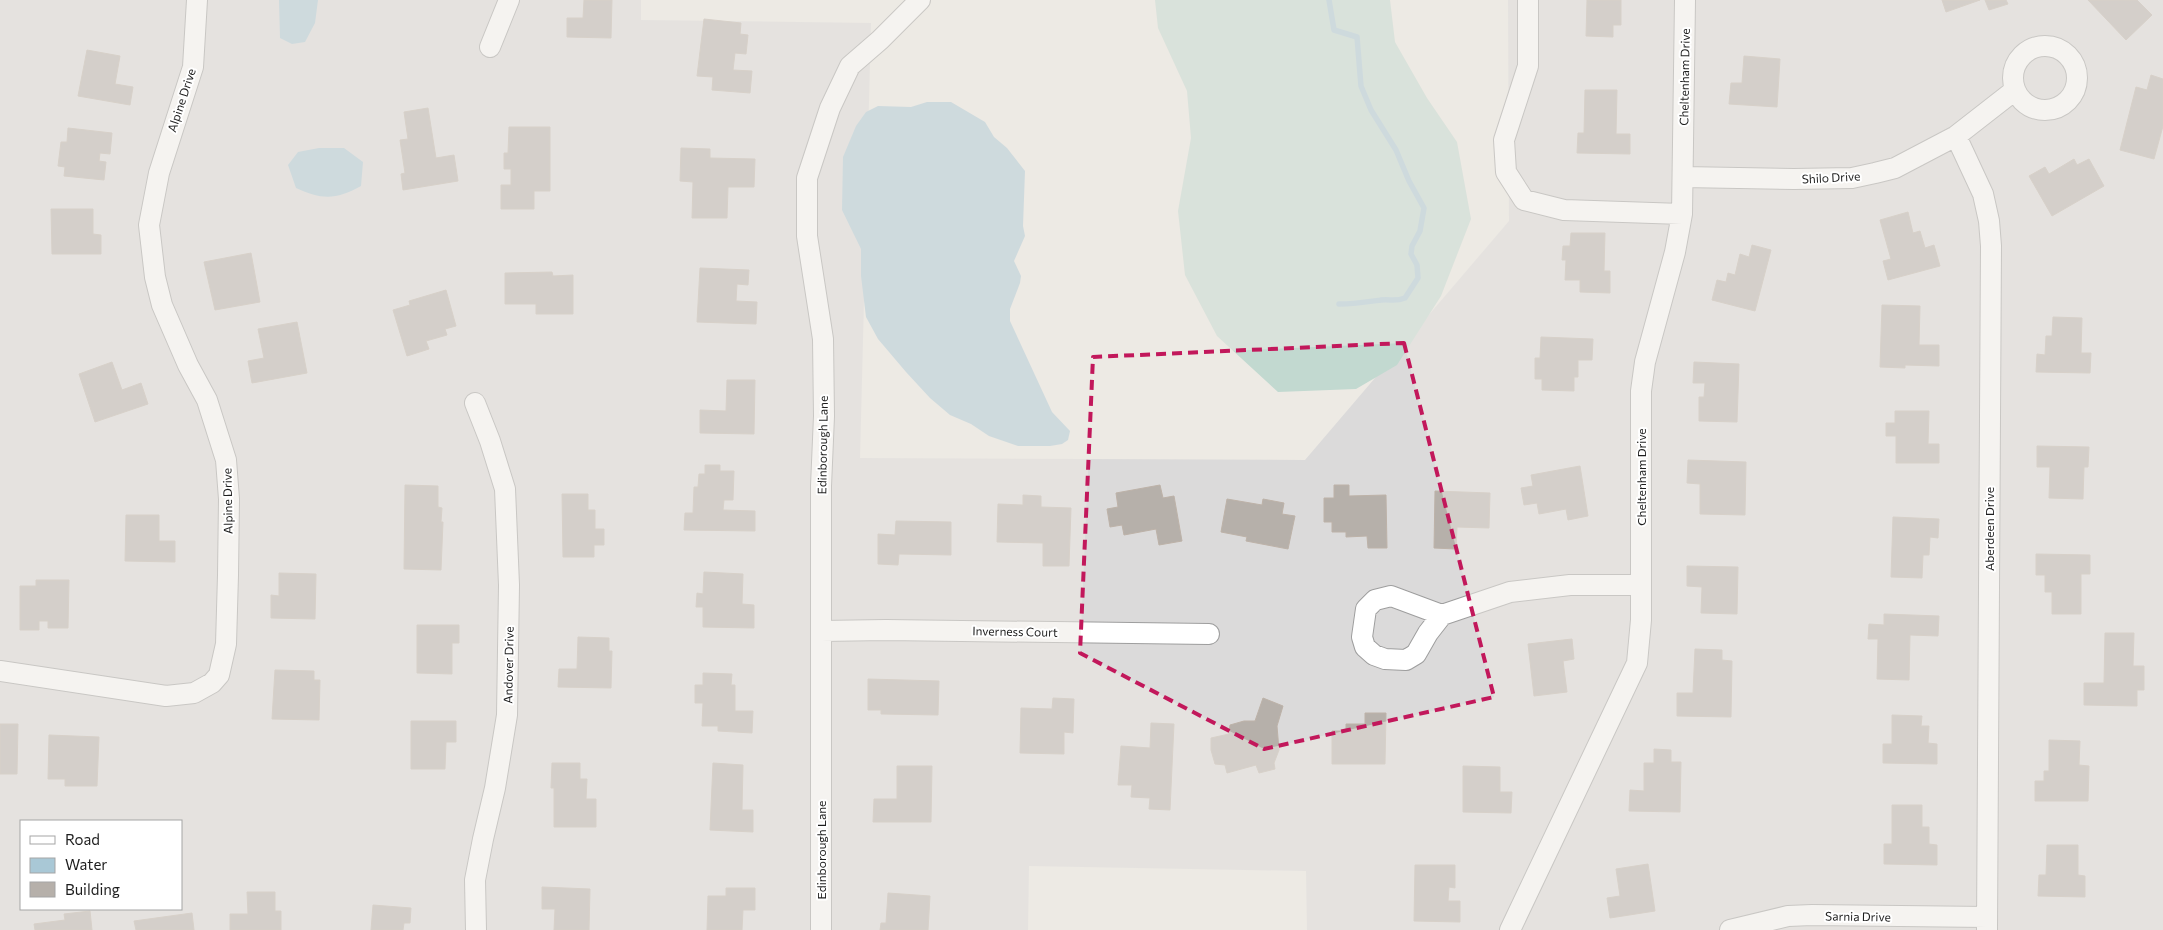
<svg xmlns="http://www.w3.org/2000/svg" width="2163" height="930" font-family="Commissioner,sans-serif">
<rect width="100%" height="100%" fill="#edeae4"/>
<path fill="#dbdada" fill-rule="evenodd" d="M0 0H641V20L871 23 860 458 1305 460 1509 221 1508 0H2163V930H1307L1306 871 1029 866 1028 930H0ZM21 821H181V909H21Z"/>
<path fill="#c2d9d0" d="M1155 0H1390L1395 42 1427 98 1457 142 1471 219 1441 296 1397 365 1356 389 1278 392 1217 336 1185 275 1178 211 1191 138 1187 91 1158 28Z"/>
<path fill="#a9c8d6" d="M279 0H318L315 23 305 42 292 44 280 38Z
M927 102H951L985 122 994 137 1007 148 1025 171 1023 226 1025 236 1014 261 1021 276 1020 283 1010 309V321L1052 412 1070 431 1068 440 1062 444 1050 446H1018L989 436 971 424 950 415 930 398 906 372 878 339 866 317 861 276V249L842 210 843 157 856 126 866 112 878 106 911 107Z
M319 148H344L363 162 361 186C336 200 322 200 296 188L288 165 298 152Z"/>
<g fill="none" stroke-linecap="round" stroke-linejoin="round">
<path stroke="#a9c8d6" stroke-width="5.5" d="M1329 0 1334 30 1357 37 1361 86 1371 110 1396 150 1409 181 1424 208 1420 231 1412 246 1411 254 1417 265 1418 278 1405 298C1395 302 1391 299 1381 300 1367 302 1354 304 1339 304"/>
</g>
<path fill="#b6b0aa" stroke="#bdb2a8" d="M584 0H612L611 38 567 37V18H583Z
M1587 0H1621V25H1613V37L1586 36Z
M1942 0H1980L1946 12Z
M1985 0H2006L2008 4 1989 10Z
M2088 0H2137L2152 15 2126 40Z
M704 19 741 23 740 34 748 35 746 54 735 53 733 70 752 71 750 93 712 90 713 77 697 76Z
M87 50 120 56 115 84 133 87 130 105 78 96Z
M1744 56 1780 59 1777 107 1729 104 1731 83H1742Z
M2151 75 2163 79V126L2154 159 2120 150 2136 87 2147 90Z
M1585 90H1617L1616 134H1630V154L1577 153 1578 133H1584Z
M428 108 436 158 454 155 458 181 403 190 401 174 405 173 400 140 408 139 404 112Z
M509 127H550V191H534V209H501V185H511V169H504V153H508Z
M68 128 112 133 110 154 100 153 99 161 106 162 104 180 64 176 65 167 58 166 61 142H67Z
M681 148 710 149V158L755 159 754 187H728L727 218H692L693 182 680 181Z
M2074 159 2077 165 2089 159 2104 186 2052 216 2029 176 2045 167 2049 174Z
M51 209H93V234L101 235V254H52Z
M1908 212 1913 233 1920 231 1925 248 1934 245 1940 266 1888 280 1883 261 1891 259 1880 220Z
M1571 233H1605L1604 271H1610V293L1580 292V280H1565L1566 260H1562L1563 246H1570Z
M1752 245 1771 250 1755 311 1712 300 1717 280 1726 282 1728 273 1735 275 1740 254 1749 257Z
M251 253 260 302 215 310 204 262Z
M700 268 749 270 748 285 737 284 736 301 757 302 756 324 697 322Z
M552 272 553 276 573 275V314H536V304H505V273Z
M446 290 456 326 445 329 447 335 426 341 429 349 407 356 393 310 410 305 409 301Z
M1882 305 1920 306 1919 345H1939V366L1905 365V368L1880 367Z
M2053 317 2082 318 2081 353H2091L2090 373 2036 372 2037 354 2045 355 2046 336H2052Z
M297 322 307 373 252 383 248 361 264 358 258 329Z
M1541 337 1593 339 1592 360H1578V377H1574V391L1542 390V379H1535V358H1540Z
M112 362 122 390 141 383 148 404 95 422 79 374Z
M1694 362 1739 364 1737 422 1699 421V397H1704L1705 383H1693Z
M727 380H755L754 434 700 433V410L726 411Z
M1895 411H1929L1928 444H1939V463H1896V436H1886V423H1895Z
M2037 446 2089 447 2088 467H2084L2083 499 2049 498 2050 467H2037Z
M1688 460 1746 462 1745 515 1700 514V484L1687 483Z
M705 465H720V471H734L733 500H724L723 510 755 511V531L684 530 685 513H693L694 487H698L699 474H705Z
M1580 466 1588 516 1568 520 1566 509 1539 514 1537 503 1524 505 1521 488 1533 486 1531 475Z
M405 485 438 486V507L442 508 441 522H443L441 570 404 569Z
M1160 485 1163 498 1174 496 1182 541 1159 545 1156 529 1124 535 1122 525 1110 527 1107 509 1118 507 1116 493Z
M1334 485H1349V496L1386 495 1387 548H1368L1367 536 1346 537V532H1332V522H1324V498H1334Z
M1435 491 1490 493 1489 528 1457 527 1456 549 1434 548Z
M562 494H588V510H595V529H604V545H594V557H563Z
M1023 495 1041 496V507L1071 508 1069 566H1043V543L997 542 998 504 1023 505Z
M1227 499 1262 505 1263 499 1284 503 1282 514 1295 516 1288 549 1246 541 1247 537 1221 532Z
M126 515H159V541H175V562L125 561Z
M1893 517 1939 519 1938 538 1930 537 1929 555H1923L1922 578 1891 577Z
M896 521 951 522V555L899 554 898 565 878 564V534L895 535Z
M2036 554 2090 555V574H2081V614H2052V592H2045V575H2036Z
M1687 566 1738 567 1737 614 1701 613 1702 587 1687 586Z
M704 572 743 574 742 604 754 605V628L703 627V607H696L697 593 703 594Z
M279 573 316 574 315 619 271 618V595L279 596Z
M36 580H69L68 628H48V621H39V630H20V586H36Z
M1884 614 1939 616 1938 636 1910 635 1909 680 1877 679 1878 639H1868L1869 624 1884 625Z
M417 625H459V643H452V674L417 673Z
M2105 633H2134L2133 666H2144V690H2137V706L2084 705V683H2104Z
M578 637 609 638V651H612L611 688 558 687 559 669H577Z
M1572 639 1574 659 1563 661 1567 692 1534 696 1528 644Z
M1695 649 1722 650V660L1732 661 1731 717 1677 716V693H1693Z
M275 670 314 671V680H320L319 720 272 719Z
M703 673 732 674 731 685H735V711H753L752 733 718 731V726H702L703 703H695V685H703Z
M868 679 939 681 938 715 881 714V710H868Z
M1053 698 1074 699 1073 733 1064 732V754L1020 753 1021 708 1052 709Z
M1263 698 1283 706 1277 726 1279 750 1274 763 1275 769 1259 773 1256 765 1227 773 1225 765 1215 764 1211 750V738L1229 734 1230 725 1244 721H1255Z
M1365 713H1386L1385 764H1332V731H1346V724H1365Z
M1892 715 1922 716 1921 726H1929L1928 743 1937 744V764L1883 763V744H1892Z
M411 721H456V742H446L445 769H411Z
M1151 723 1174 724 1170 810 1149 809 1150 798 1131 797 1132 785H1118L1121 746 1150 748Z
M0 724H18L17 774H0Z
M49 735 99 737 97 786H65V779H48Z
M2049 740 2080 741 2079 765 2089 766 2088 801H2035V781H2044V771H2049Z
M1654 749 1671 750V762H1681L1680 812 1629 811 1630 790 1644 791V763H1654Z
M552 763H580V779H587L586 799H596V827H554V788H551Z
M713 763 743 765 742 810H753V832L710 830Z
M897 766H932L931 822H873L874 799H897Z
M1463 766 1500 767V792H1512L1511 813 1463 812Z
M1892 805H1922V827H1929V844L1937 845V865L1884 864V844H1892Z
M2047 845H2078V875L2085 876V897L2038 896 2039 875H2046Z
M1648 864 1655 911 1610 918 1607 898 1620 896 1616 869Z
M1415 865H1455V888L1449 887 1448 901H1460V922L1414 921Z
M542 887 590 889 589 930H554L555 909H542Z
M726 888H755V910H743L742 930H707L708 896H726Z
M247 892H275V911H281V930H230V914H248Z
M888 893 930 896 928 930H880L881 923H886Z
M373 905 411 908 410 923H404L403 930H371Z
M90 911 92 930H35L34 924 65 920 64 914Z
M192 913 194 930H136L134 921Z"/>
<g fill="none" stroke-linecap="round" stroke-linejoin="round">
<defs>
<path id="minor" d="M1528 0V66L1504 140 1506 172 1524 200 1564 210 1682 214
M2013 78a32 32 0 1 1 64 0a32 32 0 1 1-64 0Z
M490 47 509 0
M1956 136 1983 194 1989 221 1991 246 1987 930
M1683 177 1794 179 1852 178 1875 173 1895 168 1956 136 2015 90
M475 403 490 441 505 489 509 585 507 715 495 788 483 839 475 880 476 930
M1442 615 1391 596 1375 600 1366 609 1362 637 1365 647 1374 655 1385 659 1406 660 1416 654 1428 633 1442 615 1510 592 1570 585H1641
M821 631 886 630 1209 634
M0 671 166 696 194 693 212 683 219 675 226 644 228 575 229 499 226 460 207 400 188 365 162 305 155 277 149 225 159 173 193 67 197 0
M821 930V486L824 416 823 339 807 236V178L830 108 850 66 880 40 920 0
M1510 930 1637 663 1641 620V391L1645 362 1675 252 1682 214 1685 0
M1730 930 1788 916 1812 915 1987 917"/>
</defs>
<use href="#minor" stroke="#9e9e9e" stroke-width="22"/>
<use href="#minor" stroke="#fff" stroke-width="20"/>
</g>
<path d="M0 0H2163V930H0ZM1404 343 1494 697 1264 749 1080 653 1093 357Z" fill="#edeae4" fill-opacity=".55" fill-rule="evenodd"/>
<path fill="none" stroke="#c2185b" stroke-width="4" stroke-dasharray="10 6" stroke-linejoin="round" d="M1404 343 1494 697 1264 749 1080 653 1093 357Z"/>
<g text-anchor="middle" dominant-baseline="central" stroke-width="4" stroke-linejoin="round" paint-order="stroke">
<g font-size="12" fill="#1d1d1d" stroke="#fff">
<text transform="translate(1684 77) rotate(-89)">Cheltenham Drive</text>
<text transform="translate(181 100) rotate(-72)">Alpine Drive</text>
<text transform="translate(1831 177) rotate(-3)">Shilo Drive</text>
<text transform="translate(822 445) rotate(-89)">Edinborough Lane</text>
<text transform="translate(1641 477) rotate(-90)">Cheltenham Drive</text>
<text transform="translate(227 501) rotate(-91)">Alpine Drive</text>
<text transform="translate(1989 529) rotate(-90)">Aberdeen Drive</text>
<text transform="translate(1015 631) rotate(1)">Inverness Court</text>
<text transform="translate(508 665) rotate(-89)">Andover Drive</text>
<text transform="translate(821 850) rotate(-90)">Edinborough Lane</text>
<text transform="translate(1858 916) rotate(1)">Sarnia Drive</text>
</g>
</g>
<rect x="20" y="820" width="162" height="90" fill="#ffffff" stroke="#a5a5a5"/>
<rect x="30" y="836" width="25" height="8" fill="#ffffff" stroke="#a5a5a5"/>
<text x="65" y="845" font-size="15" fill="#1d1d1d">Road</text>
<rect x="30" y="858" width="25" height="15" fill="#a9c8d6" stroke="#a5a5a5"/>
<text x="65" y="870" font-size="15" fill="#1d1d1d">Water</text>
<rect x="30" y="882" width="25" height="15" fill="#b6b0aa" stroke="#a5a5a5"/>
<text x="65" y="895" font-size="15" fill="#1d1d1d">Building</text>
</svg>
